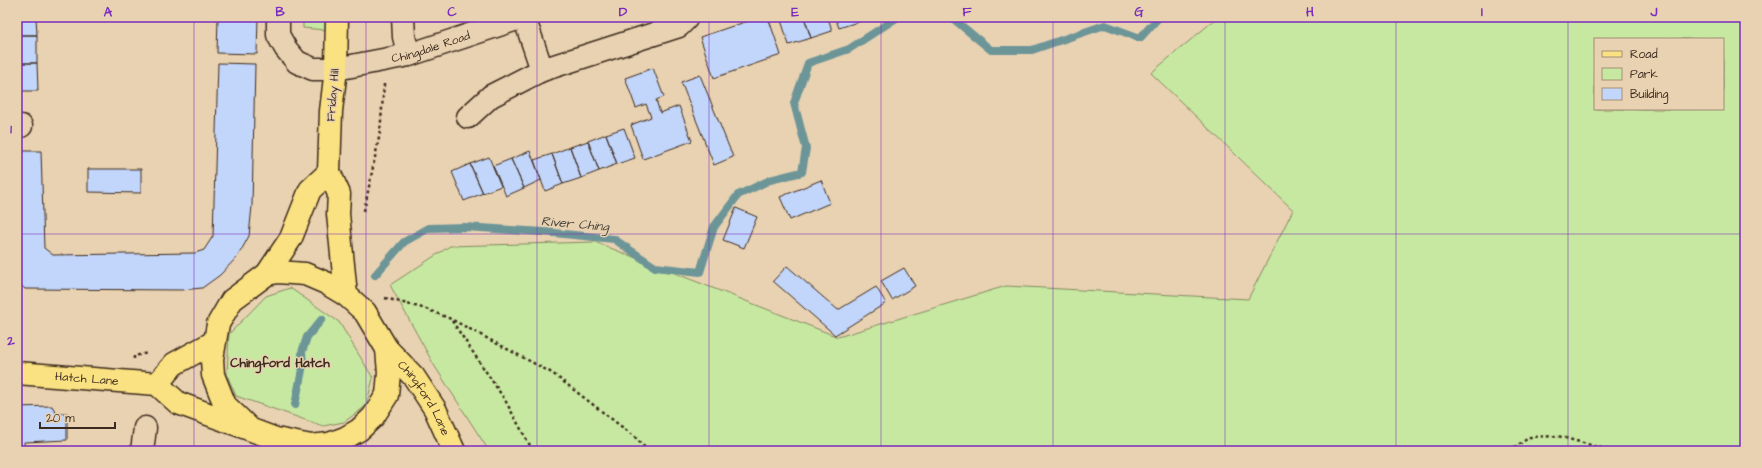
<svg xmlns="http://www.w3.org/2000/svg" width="1762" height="468" font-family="'Architects Daughter',sans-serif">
<rect width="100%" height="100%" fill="#e9d2b1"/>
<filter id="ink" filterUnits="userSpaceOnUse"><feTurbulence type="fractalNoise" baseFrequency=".025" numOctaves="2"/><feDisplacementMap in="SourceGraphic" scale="8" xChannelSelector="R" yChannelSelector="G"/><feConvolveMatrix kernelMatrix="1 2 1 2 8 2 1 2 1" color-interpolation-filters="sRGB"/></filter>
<g filter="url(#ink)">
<path fill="#c7e8a1" stroke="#818960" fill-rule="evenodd" d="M303 17H326L325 30 303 28Z
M1218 17H1745V451H489L434 365 390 285 450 246 595 242 838 337 1006 286 1248 299 1293 210 1151 73ZM1595 39H1723V109H1595Z
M290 288 339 322 373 378 366 406 344 422 323 426 236 396 227 375 229 334 266 296Z"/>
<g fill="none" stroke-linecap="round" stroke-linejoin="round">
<path stroke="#6c9598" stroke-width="8" d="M951 17 991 50H1032L1105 25 1140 38 1159 17
M375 275 404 242 429 228 465 227 544 232 614 239 655 267 700 272 714 227 738 195 770 180 802 172 806 148 794 103 808 63 849 49 898 17
M295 405 303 365 302 352 307 337 322 319"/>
</g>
<path fill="#c2d5fa" stroke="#3b2a1e" d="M17 17H36L37 35H17Z
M218 17H258L257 54 217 53Z
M760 17H768L781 55 714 78 700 37Z
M780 17H804L811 38 789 45Z
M804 17H828L832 31 811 38Z
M835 17H873L839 28Z
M17 35H37V63H17Z
M17 63H37L38 91H17Z
M218 63 255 64 252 206 249 236 238 256 220 275 202 288 182 290 25 289 17 282V151H41L44 248 53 255 195 253 204 250 213 236Z
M653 68 664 97 656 100 660 113 679 106 692 141 643 159 631 125 651 117 646 104 636 108 625 78Z
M700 75 733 157 714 165 681 82Z
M624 128 635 158 617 164 606 134Z
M606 134 617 164 599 171 588 141Z
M588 141 599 171 581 178 570 147Z
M570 147 581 178 563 184 552 154Z
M530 151 541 180 524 188 511 159Z
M552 154 563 184 545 191 534 160Z
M489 157 501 186 483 193 470 164Z
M511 159 524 188 506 196 493 166Z
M470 164 483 193 464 201 452 172Z
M88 169H141V193L88 192Z
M821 180 830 203 790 220 780 197Z
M736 208 757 217 744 248 723 240Z
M787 266 838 310 876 287 886 303 835 335 773 281Z
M904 268 915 286 892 300 881 281Z
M52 406 56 413H67V440L24 442V451H17V407Z"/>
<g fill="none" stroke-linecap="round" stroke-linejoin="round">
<defs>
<g id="minor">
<path id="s1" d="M278 17V35L286 49 297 62 313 69H336L409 55 523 17"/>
<path d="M403 17 404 37 409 55"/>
<path d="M542 70 679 26 686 19V17"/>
<path d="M468 117 491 96 542 70 524 17"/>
<path d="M17 126H21"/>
<path d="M142 451 145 428"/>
</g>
<g id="major">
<path d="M337 17 336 69 331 111 329 172 339 194 338 214 346 295"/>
<path d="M267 274 291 238 310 190 329 172"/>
<path id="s2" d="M387 349 414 377 435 409 454 451"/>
<path id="s3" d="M17 373 157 384 178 403 276 439 311 446 329 444 345 438 359 430 373 417 387 395 389 373 387 349 365 312 346 295 326 283 305 274 278 272 267 274 232 300 218 324 212 359 213 375 225 405 250 429"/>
<path d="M157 384 174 364 214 342"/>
</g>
</defs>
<use href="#minor" stroke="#3b2a1e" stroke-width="25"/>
<use href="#major" stroke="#3b2a1e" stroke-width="25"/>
<path stroke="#3b2a1e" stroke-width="2.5" stroke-dasharray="3 3" stroke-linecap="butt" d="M364 211 380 133 384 84
M385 298 426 309 451 319 552 373 635 437 648 451
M452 321 505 400 533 451
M134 359V356L148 353
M1509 451 1530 437 1558 436 1612 451"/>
<use href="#minor" stroke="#e9d2b1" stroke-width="22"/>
<use href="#major" stroke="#fae181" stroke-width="22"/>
</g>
</g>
<path fill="none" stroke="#7b2cbf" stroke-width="1" stroke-opacity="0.55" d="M194 17V451M366 17V451M537 17V451M709 17V451M881 17V451M1053 17V451M1225 17V451M1396 17V451M1568 17V451M17 234H1745"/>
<g text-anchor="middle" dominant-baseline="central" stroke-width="3" stroke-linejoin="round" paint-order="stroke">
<g font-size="12" fill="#3b2a1e" stroke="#e9d2b1">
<text stroke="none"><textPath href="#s1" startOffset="189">Chingdale Road</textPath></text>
<text transform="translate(333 95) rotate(-85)">Friday Hill</text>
<text stroke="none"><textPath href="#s3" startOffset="70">Hatch Lane</textPath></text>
<text stroke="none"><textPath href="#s2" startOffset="62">Chingford Lane</textPath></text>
</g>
<g font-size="13" font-style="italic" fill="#47453d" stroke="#e9d2b1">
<text transform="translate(575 224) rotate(5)">River Ching</text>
</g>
<g font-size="13" font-weight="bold" fill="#3b2a1e" stroke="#e9d2b1">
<text x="280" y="363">Chingford Hatch</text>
</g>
</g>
<rect width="1762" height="468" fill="none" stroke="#e9d2b1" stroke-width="44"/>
<rect x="1594" y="38" width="130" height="72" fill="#e9d2b1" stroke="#a38f76"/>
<rect x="1602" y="51" width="20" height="6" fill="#fae181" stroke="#a38f76"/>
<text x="1630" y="58" font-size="12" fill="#3b2a1e">Road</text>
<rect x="1602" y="68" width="20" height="12" fill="#c7e8a1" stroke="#a38f76"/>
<text x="1630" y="78" font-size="12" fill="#3b2a1e">Park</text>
<rect x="1602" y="88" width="20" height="12" fill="#c2d5fa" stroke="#a38f76"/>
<text x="1630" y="98" font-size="12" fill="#3b2a1e">Building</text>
<path d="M40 422v6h75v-6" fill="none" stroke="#3b2a1e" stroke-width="2"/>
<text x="46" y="422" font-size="12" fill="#3b2a1e" stroke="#e9d2b1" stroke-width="3" paint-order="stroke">20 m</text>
<rect x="22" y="22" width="1718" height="424" fill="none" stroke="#7b2cbf" stroke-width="1.5"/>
<g font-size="13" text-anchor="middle" font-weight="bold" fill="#7b2cbf">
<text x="108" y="16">A</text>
<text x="280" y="16">B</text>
<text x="452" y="16">C</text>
<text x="623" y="16">D</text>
<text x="795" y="16">E</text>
<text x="967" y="16">F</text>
<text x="1139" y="16">G</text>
<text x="1310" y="16">H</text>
<text x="1482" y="16">I</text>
<text x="1654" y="16">J</text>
<text x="11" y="133">1</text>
<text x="11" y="345">2</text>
</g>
</svg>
